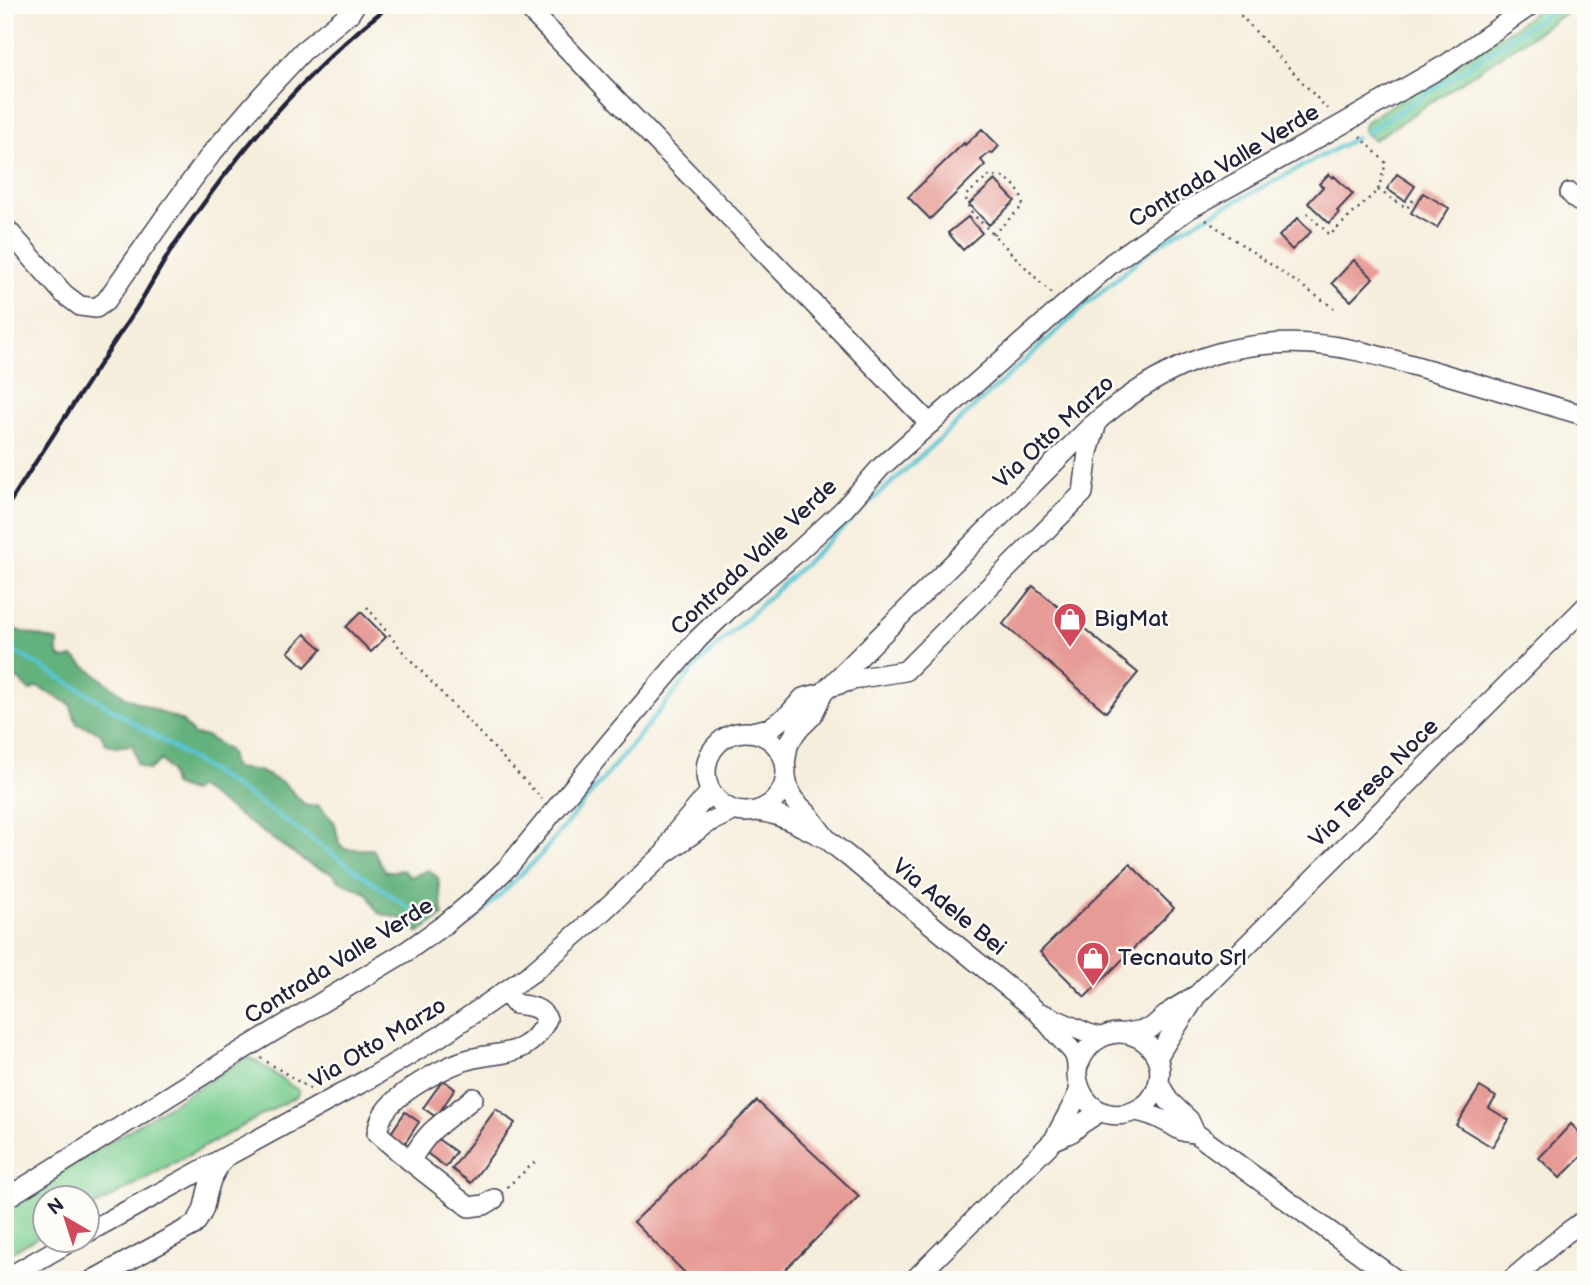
<svg xmlns="http://www.w3.org/2000/svg" width="1591" height="1285" font-family="'Balsamiq Sans',sans-serif">
<rect width="100%" height="100%" fill="#fdfcf7"/>
<filter id="ink" filterUnits="userSpaceOnUse"><feTurbulence type="fractalNoise" baseFrequency=".0143" numOctaves="2"/><feDisplacementMap in="SourceGraphic" scale="14" xChannelSelector="R" yChannelSelector="G"/><feConvolveMatrix kernelMatrix="1 2 1 2 8 2 1 2 1" color-interpolation-filters="sRGB"/></filter>
<filter id="wash" filterUnits="userSpaceOnUse"><feTurbulence type="fractalNoise" baseFrequency=".00686" numOctaves="4" result="noise"/><feDisplacementMap in="SourceGraphic" scale="28" xChannelSelector="R" yChannelSelector="G"/><feGaussianBlur stdDeviation="1.57" result="paint"/><feColorMatrix in="noise" values="0 0 0 0 0 0 0 0 0 0 0 0 0 0 0 0 0 1.4 0 .05"/><feComposite in="paint" operator="in"/></filter>
<g filter="url(#wash)">
<rect width="100%" height="100%" fill="#f6eedd"/>
<path fill="#7bce91" stroke="#4e7866" stroke-width="2" d="M1544 5H1578L1374 140 1365 133 1363 129 1367 121 1520 23Z
M247 1057 254 1060 299 1091 297 1096 88 1210V1198H46L45 1233 5 1256V1207Z"/>
<path fill="#64b17b" stroke="#436a5b" stroke-width="2" d="M5 625 16 630 58 641V655L64 659 73 657 127 698 182 721 194 735 206 736 229 751 234 768 259 771 285 784 306 806 318 805 335 823 339 843 344 849H373L385 872 403 870 410 877 429 870 438 878 443 916 418 933 406 920 378 913 367 893 339 881 332 873 309 864 198 787 191 792 173 785 170 771 161 760 149 770 137 764 133 745 115 747 105 743 100 732 77 724 70 704 37 687 30 691 5 667Z"/>
<g fill="none" stroke-linecap="round" stroke-linejoin="round">
<path stroke="#58c4d1" stroke-width="4.5" d="M1365 133 1441 85 1559 5
M5 646 90 695 253 798 429 922
M438 941 474 920 539 857 699 663 854 517 1078 312 1149 251 1179 231 1356 138"/>
</g>
<g id="blocks">
<path fill="#e79b96" d="M982 129 999 146 992 154 990 152 981 160 985 165 930 219 908 197 964 143 965 145Z
M1329 174 1333 178 1334 176 1353 194 1337 211 1339 213 1329 223 1308 203 1323 187 1319 184Z
M1397 174 1415 186 1405 201 1387 189Z
M995 180 1015 201 989 225 969 204Z
M1423 193 1449 208 1437 228 1411 213Z
M968 217 982 233 963 250 948 233Z
M1298 218 1311 232 1292 250 1279 236Z
M1354 260 1373 278 1351 301 1332 283Z
M1033 586 1138 673 1106 712 1003 624Z
M361 612 386 637 371 652 346 627Z
M305 634 322 649 305 667 288 652Z
M1130 864 1174 908 1085 997 1040 952Z
M443 1080 455 1089 436 1117 423 1108Z
M1480 1087 1496 1097 1489 1108 1509 1120 1492 1147 1456 1125Z
M757 1101 859 1196 775 1280H692L634 1222Z
M496 1109 515 1123 471 1183 452 1169Z
M405 1112 419 1122 403 1146 389 1136Z
M1571 1124 1586 1139V1152L1560 1178 1539 1158Z
M435 1137 456 1152 446 1167 424 1151Z"/>
</g>
</g>
<g filter="url(#ink)">
<use href="#blocks" fill-opacity="0" stroke="#424153" stroke-width="2"/>
<g fill="none" stroke-linecap="round" stroke-linejoin="round">
<defs>
<path id="minor" d="M525 5 930 424
M1570 193 1578 201 1586 204
M5 227 64 294 80 306 96 308 106 301 167 214 212 153 263 94 303 51 350 13 355 5
M833 686 860 678 905 671 1083 493 1088 452 1097 423
M706 772a40 40 0 1 1 80 0a40 40 0 1 1-80 0Z
M751 732 770 728 789 714 803 698 823 693
M785 764 788 745 796 732 812 716 823 693 829 687 1089 428C1155 370 1222 338 1312 344 1355 347 1396 361 1437 372 1487 387 1536 401 1586 416
M786 777C787 782 788 788 790 793 793 801 801 807 807 813 814 821 819 830 826 838 835 847 846 854 855 862 874 878 893 893 913 909 952 942 992 974 1032 1007 1043 1016 1051 1028 1060 1038 1065 1044 1071 1048 1074 1054 1078 1061 1077 1068 1077 1075 1078 1089 1086 1103 1098 1110 1121 1122 1151 1110 1158 1085 1172 1036 1100 1007 1078 1066
M756 811C781 813 801 827 823 837
M667 849 676 832 710 792
M1041 1013 1089 1034 1100 1037
M1125 1033 1144 1030 1151 1028 1172 1010 1195 996
M1157 1058C1169 1036 1184 1017 1196 996L1586 606
M1159 1083 1168 1100 1189 1120 1195 1133 1396 1280
M1136 1111C1146 1113 1155 1116 1164 1121 1178 1127 1177 1132 1195 1133
M1054 1140 1072 1132 1081 1124 1101 1111
M410 1161C418 1149 426 1135 438 1126 449 1116 462 1108 473 1098
M5 1199 246 1048 407 951 445 924 474 900 509 866 611 741 698 639 727 611 792 557 843 510 881 467 1112 263 1189 209 1339 126 1447 64 1531 5
M494 1199 484 1205 469 1207 410 1161 377 1133C379 1124 381 1116 387 1109 402 1090 447 1065 470 1059 505 1051 529 1057 547 1019 540 1006 528 1006 515 1004L505 992
M88 1232 372 1077 442 1035 533 972 603 911 664 854 708 823 733 811
M5 1279 73 1240
M93 1280 194 1225C207 1208 203 1206 209 1186 212 1176 217 1168 223 1160
M914 1280 1054 1140C1062 1123 1073 1107 1080 1089
M1511 1280 1565 1234 1586 1219"/>
</defs>
<use href="#minor" stroke="#424153" stroke-width="22"/>
<path stroke="#424153" stroke-width="2.5" stroke-dasharray="2 5" stroke-linecap="butt" d="M1231 5 1331 113
M1378 190 1407 208 1413 200
M1307 213 1330 235 1378 190 1386 163 1359 135
M1206 220 1334 308
M993 234 1023 206C1022 194 1014 181 1002 177 1001 177 990 176 989 176L965 196 970 211 1052 294
M367 607 404 653 542 799
M261 1058 312 1090
M507 1187 535 1162"/>
<use href="#minor" stroke="#fff" stroke-width="19"/>
<path stroke="#22223b" stroke-width="4.5" d="M5 510C48 442 92 376 136 309 150 287 162 263 177 241 237 153 305 71 390 5"/>
</g>
</g>
<defs>
<symbol id="shop-pin" viewBox="-11 -11 22 30"><path d="M0 17L-7.5 6A9.5 9.5 0 1 1 7.5 6Z" fill="#d1495b" stroke="#fdfcf7"/><path d="M-5-2.5h2.3a2.7 3.5 0 0 1 5.4 0H5L5.5 6h-11ZM-1.5-2.5h3a1.5 2.3 0 0 0-3 0Z" fill="#fff"/></symbol>
</defs>
<g fill-rule="evenodd">
<use href="#shop-pin" x="1051" y="600" width="38" height="52"/>
<use href="#shop-pin" x="1074" y="939" width="38" height="52"/>
</g>
<g text-anchor="middle" dominant-baseline="central" stroke-width="5" stroke-linejoin="round" paint-order="stroke">
<g font-size="23" fill="#22223b" stroke="#fdfcf7">
<text transform="translate(1224 166) rotate(-31)">Contrada Valle Verde</text>
<text transform="translate(1054 432) rotate(-43)">Via Otto Marzo</text>
<text transform="translate(754 557) rotate(-43)">Contrada Valle Verde</text>
<text transform="translate(1374 783) rotate(-45)">Via Teresa Noce</text>
<text transform="translate(949 907) rotate(39)">Via Adele Bei</text>
<text transform="translate(339 961) rotate(-32)">Contrada Valle Verde</text>
<text transform="translate(378 1043) rotate(-31)">Via Otto Marzo</text>
</g>
<g font-size="23" fill="#22223b" stroke="#fdfcf7" text-anchor="start">
<text x="1094" y="619">BigMat</text>
<text x="1118" y="958">Tecnauto Srl</text>
</g>
</g>
<rect width="1591" height="1285" fill="none" stroke="#fdfcf7" stroke-width="28"/>
<g transform="translate(66 1219) rotate(321)"><circle r="33" fill="#fdfcf7" stroke="#a5a5ac" stroke-width="2"/>
<path d="M0-5L12 26L0 18L-12 26Z" fill="#d1495b"/>
<text y="-10" font-size="19" font-weight="bold" text-anchor="middle" fill="#22223b">N</text>
</g>
</svg>
